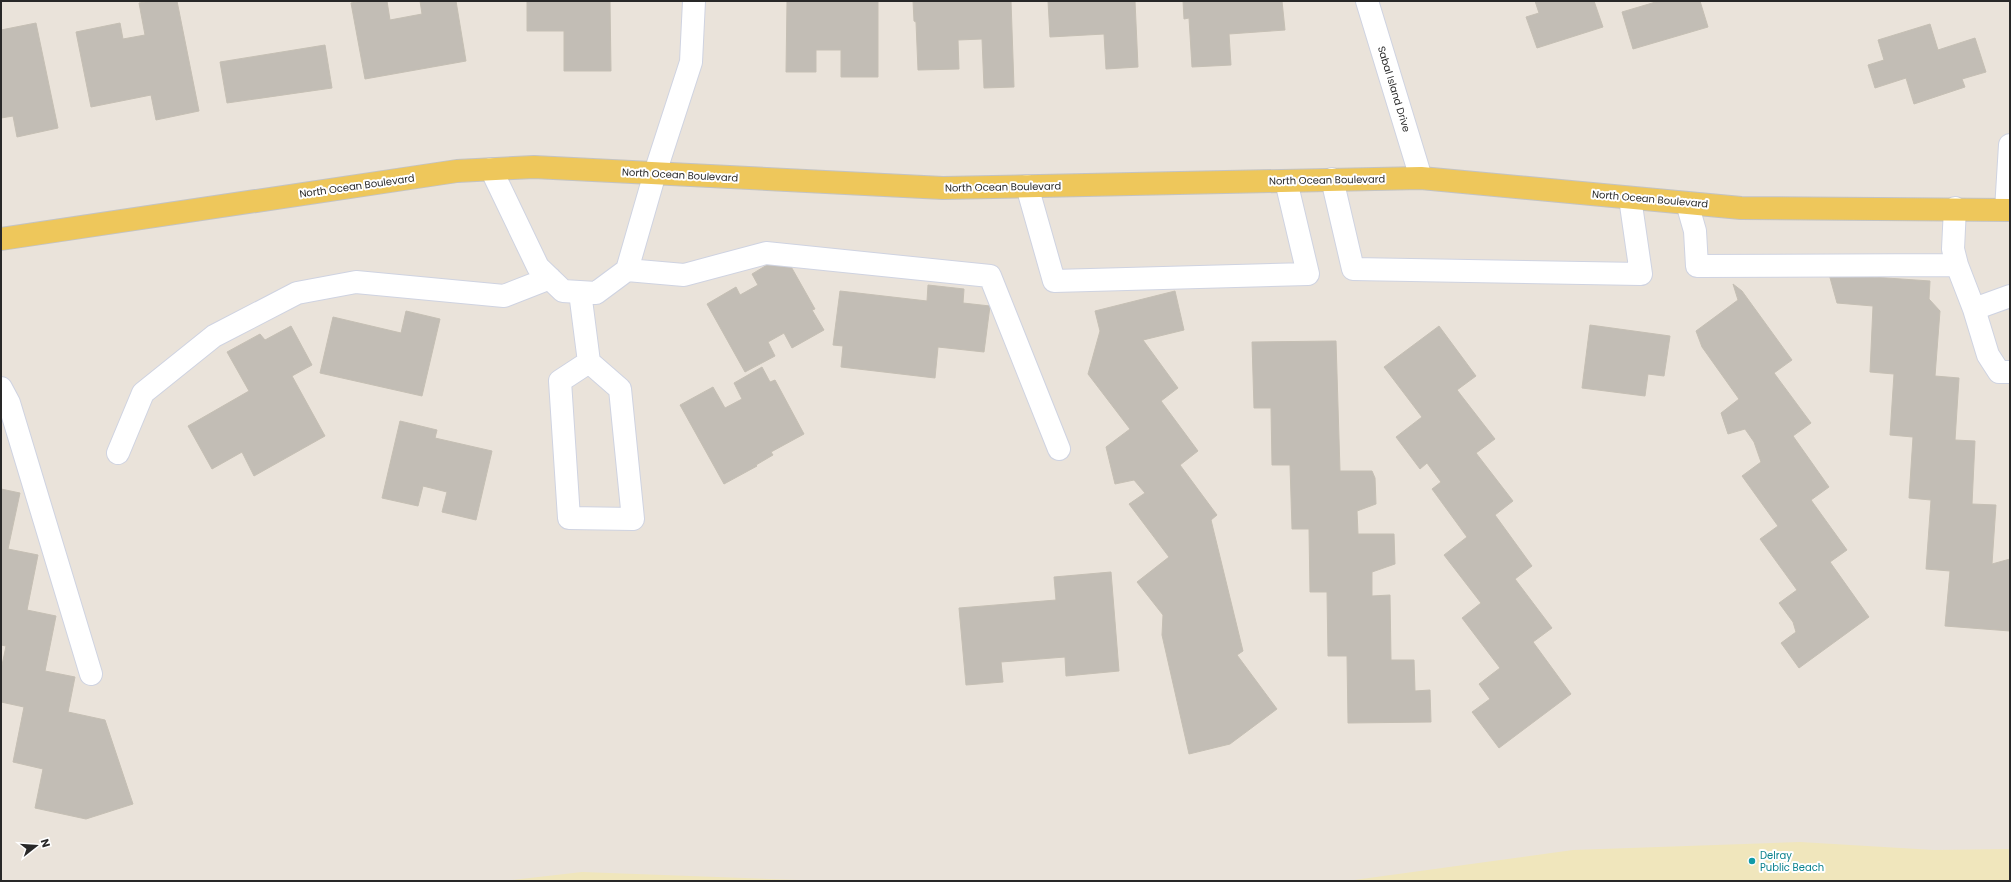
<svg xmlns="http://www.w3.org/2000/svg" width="2011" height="882" font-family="Poppins,sans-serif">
<rect width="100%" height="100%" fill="#eae3da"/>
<path fill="#f0e6bc" d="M1800 842 1934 850 2010 849V881H503L582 872 798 880 1347 881 1573 850Z"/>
<path fill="#c2bdb5" stroke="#c5bfb4" d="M151 1H177L199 111 156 120 151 95 91 107 76 32 120 23 123 39 145 35 139 3Z
M362 1H387L390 20 422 14 420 1H456L466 61 365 79 351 3Z
M527 1H610L611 71H564V31H527Z
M787 1H878V77H841V50H816V72H786Z
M913 1H1011L1014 87 984 88 982 39 958 40 959 69 918 70 916 22 914 21Z
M1048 1H1135L1138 67 1106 69 1104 34 1050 37Z
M1183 1H1282L1285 30 1229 34 1231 65 1192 67 1189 18 1184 19Z
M1535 1H1594L1603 27 1537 48 1526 17 1539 13Z
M1659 1H1700L1708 27 1633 49 1622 12Z
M36 23 58 128 17 137 13 116 1 118V30Z
M1930 24 1938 50 1975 38 1986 72 1962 79 1965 87 1914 104 1906 78 1875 88 1868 65 1884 60 1878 40Z
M325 45 332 88 227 103 220 62Z
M782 256 789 263 815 309 812 310 824 330 792 348 784 333 768 342 775 356 745 372 707 304 736 287 740 295 758 285 752 274Z
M1829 274 1930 281 1929 299 1940 311 1935 376 1959 378 1955 440 1975 441 1972 504 1996 505 1992 564 2010 559V631L1945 626 1950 571 1926 569 1931 500 1909 498 1913 437 1890 435 1894 374 1870 372 1873 306 1837 303Z
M1733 284 1742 291 1792 360 1774 373 1811 423 1793 436 1829 487 1811 500 1847 550 1830 562 1869 617 1799 668 1781 643 1796 632 1793 622 1779 603 1797 590 1760 539 1778 526 1742 476 1761 462 1754 442 1745 429 1728 434 1721 413 1739 399 1702 347 1696 331 1738 300Z
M928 285 964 289 963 303 990 306 984 352 938 347 935 378 841 367 843 346 833 345 840 291 927 301Z
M1175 291 1184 330 1143 340 1178 388 1161 401 1198 451 1180 465 1217 515 1211 520 1243 651 1237 655 1277 709 1230 744 1189 754 1162 635 1163 615 1137 582 1169 557 1129 504 1145 493 1134 480 1115 484 1106 447 1130 429 1088 374 1100 331 1095 311Z
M406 311 440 319 422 396 320 373 333 317 401 333Z
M1590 325 1670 336 1664 376 1648 374 1645 396 1582 388Z
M291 326 312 365 292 376 325 436 254 476 242 452 212 469 188 426 249 391 227 352 260 334 265 340Z
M1439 326 1476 376 1457 390 1495 439 1476 453 1513 501 1495 515 1532 566 1515 579 1552 628 1533 642 1571 694 1499 748 1472 712 1490 699 1479 684 1500 668 1462 618 1481 603 1444 555 1467 537 1432 489 1441 482 1427 463 1420 469 1396 437 1422 417 1384 367Z
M1336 341 1340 471H1372L1375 478 1376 504 1357 511 1358 534H1394L1395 564 1372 572V596L1390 595 1391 660H1414L1415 691 1430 690 1431 722 1348 723 1347 656H1328L1327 592H1310L1309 529H1292L1290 465H1272L1271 408H1254L1252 342Z
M762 367 770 382 775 380 804 434 771 452 773 455 756 465 757 466 724 484 680 405 713 387 725 408 742 399 734 383Z
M400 421 437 430 435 438 492 451 476 520 442 512 447 492 423 486 418 506 382 498Z
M1 489 20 493 8 549 38 555 27 610 56 616 45 671 75 677 68 712 105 720 133 804 86 819 35 808 43 769 13 762 24 707 1 702V670L6 646 1 645Z
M1111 572 1119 671 1066 676 1065 657 1001 662 1003 682 966 685 959 608 1056 600 1054 577Z"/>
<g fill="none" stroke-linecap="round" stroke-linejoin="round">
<defs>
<path id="minor" d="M1367 1 1421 178
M491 169 538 267 563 291 596 293 627 270 655 173 691 62 694 1
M1332 179 1353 269 1641 274 1630 198
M1027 186 1054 281 1308 274 1286 181
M1687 203 1695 231 1697 266 1957 265
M1955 208 1953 249 1957 265 1974 309 1988 355 1999 372H2010
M2006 210 2010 145
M627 270 684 275 766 253 990 276 1059 449
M580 292 589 362 620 389 633 519 569 518 560 381 589 362
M1974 309 2010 296
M1 388 9 403 91 674
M118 453 143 393 214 336 297 293 356 282 504 296 550 278"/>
<path id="major" d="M1 239 457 171 534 167 943 188 1421 178 1741 208 2010 210"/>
</defs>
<use href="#minor" stroke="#cfd3e1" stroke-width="24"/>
<use href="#major" stroke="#c3c3c3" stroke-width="24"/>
<use href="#minor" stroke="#fff" stroke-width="22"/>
<use href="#major" stroke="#eec75b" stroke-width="22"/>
</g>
<circle fill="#0f9aa8" stroke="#fff" stroke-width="1.5" cx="1752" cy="861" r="4"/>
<g text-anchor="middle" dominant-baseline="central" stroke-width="4" stroke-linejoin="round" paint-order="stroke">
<g font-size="10" fill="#282828" stroke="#fff">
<text transform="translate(1394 89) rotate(73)">Sabal Island Drive</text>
<text transform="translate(680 175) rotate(3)">North Ocean Boulevard</text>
<text transform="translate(1327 180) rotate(-1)">North Ocean Boulevard</text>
<text transform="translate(357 186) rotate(-8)">North Ocean Boulevard</text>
<text transform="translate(1003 187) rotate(-1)">North Ocean Boulevard</text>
<text transform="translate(1650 199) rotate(5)">North Ocean Boulevard</text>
</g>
<g font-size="10" fill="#0d838f" stroke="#fff" text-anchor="start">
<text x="1760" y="855">Delray<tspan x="1760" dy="12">Public Beach</tspan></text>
</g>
</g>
<rect width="2011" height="882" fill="none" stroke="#282828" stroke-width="4"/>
<g transform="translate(36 846) rotate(73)" stroke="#ffffff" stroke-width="3" paint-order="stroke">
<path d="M0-3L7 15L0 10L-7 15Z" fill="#282828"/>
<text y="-6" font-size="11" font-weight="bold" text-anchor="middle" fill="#282828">N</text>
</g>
</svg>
